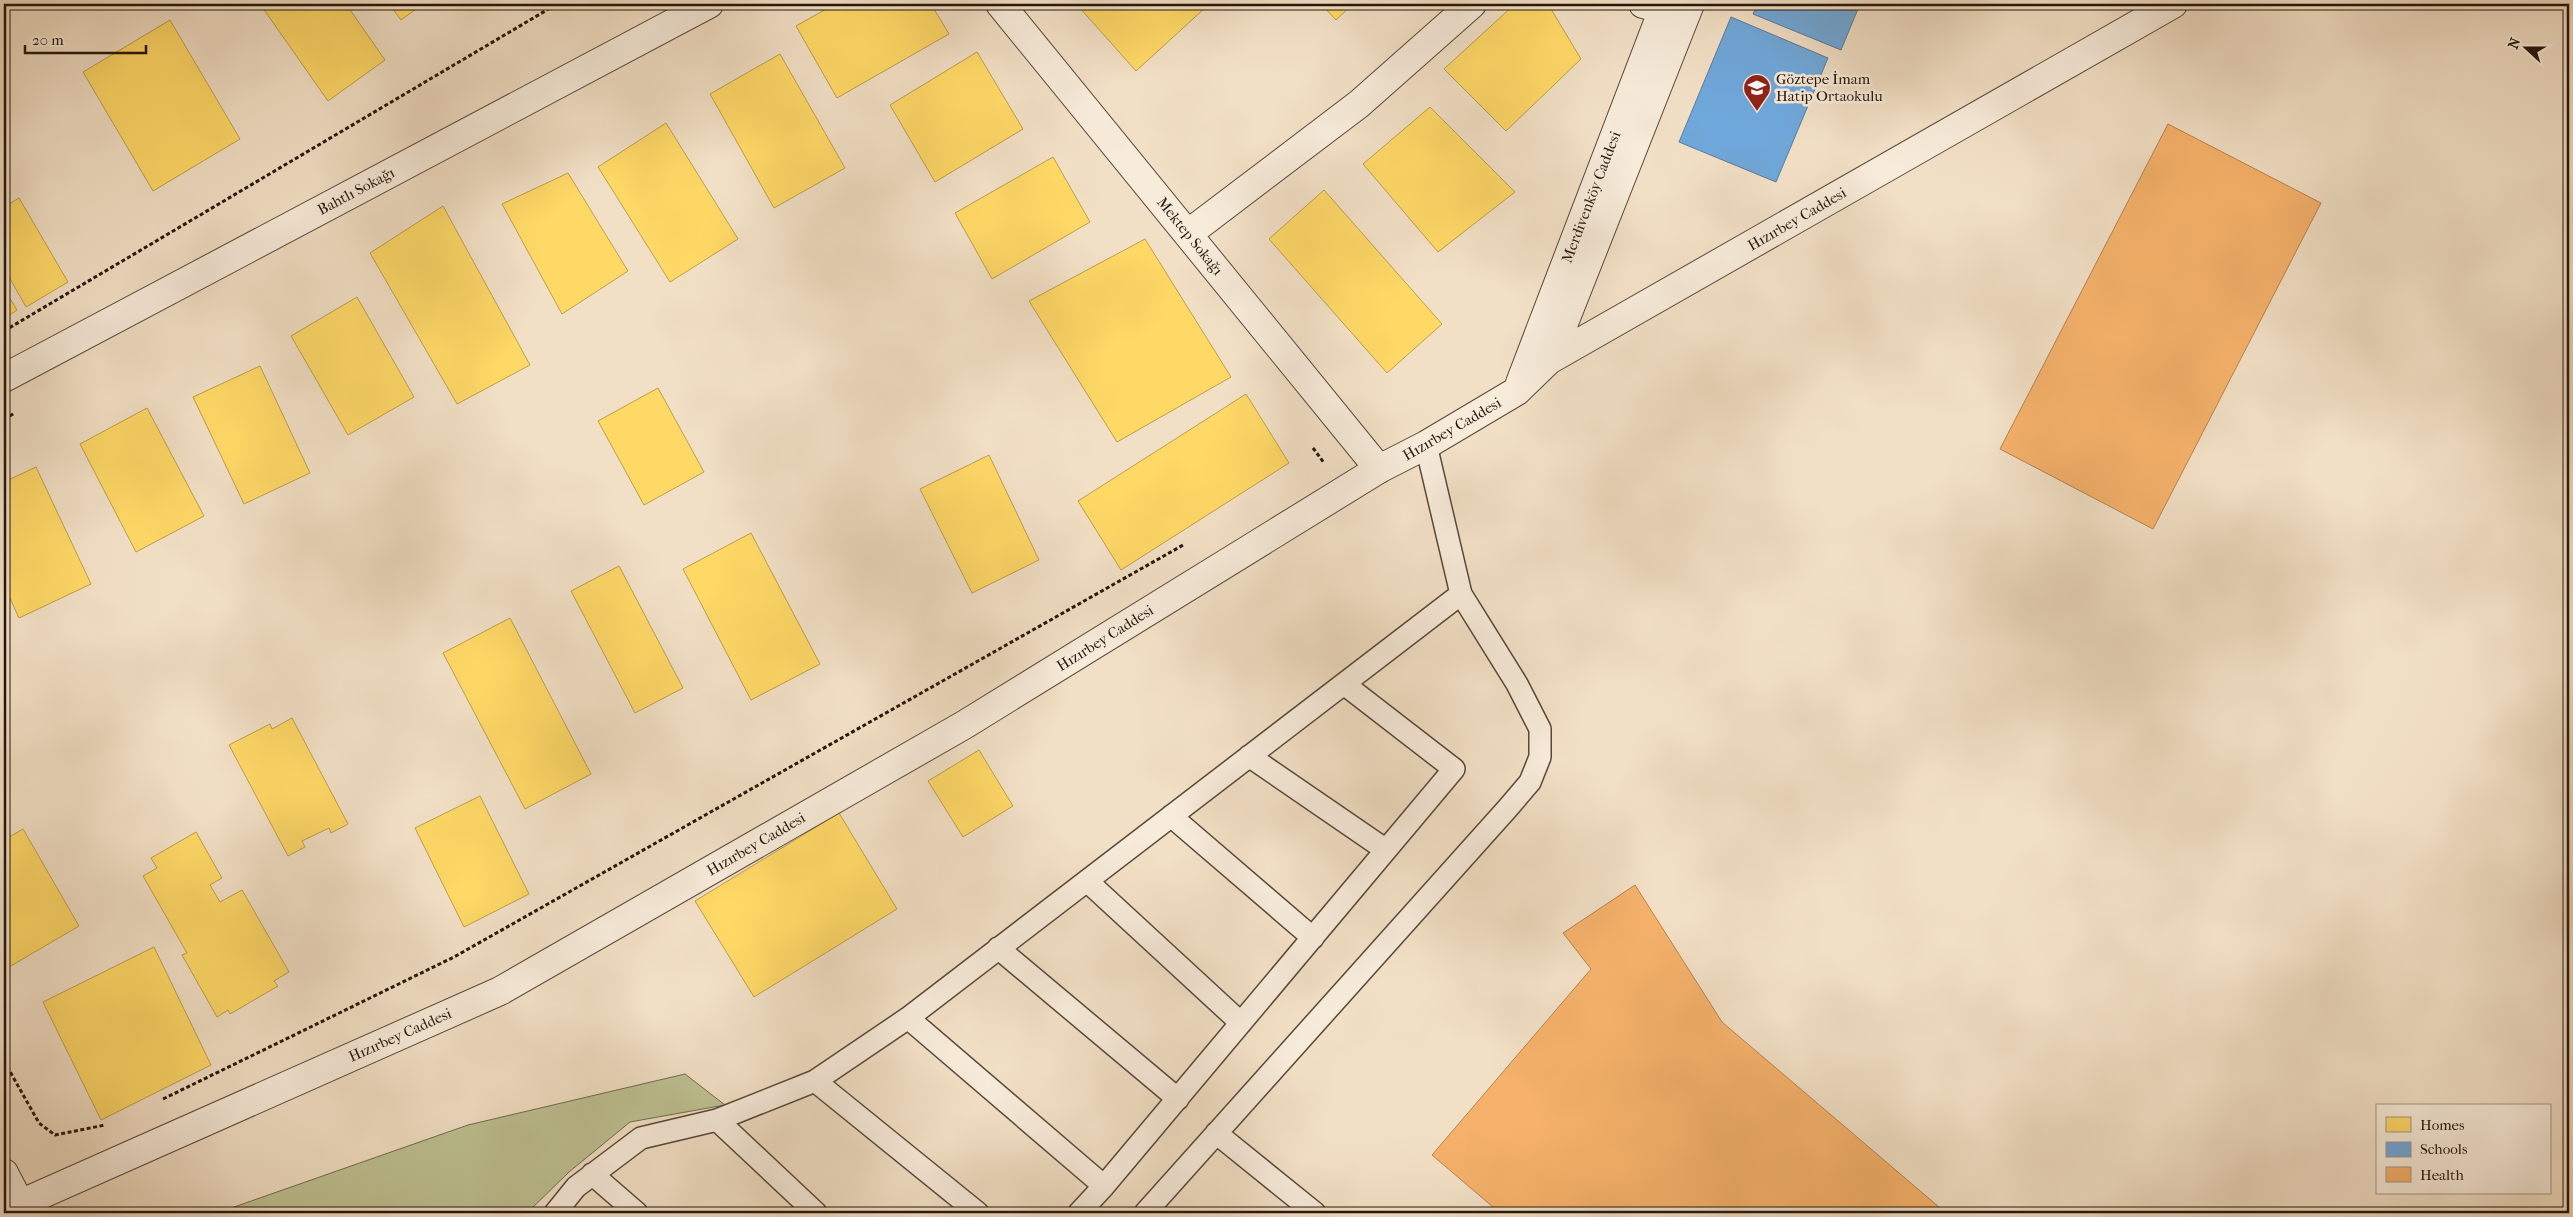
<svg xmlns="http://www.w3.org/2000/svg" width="2573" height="1217" font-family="'IM FELL French Canon',serif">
<rect width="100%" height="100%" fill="#f2e0c6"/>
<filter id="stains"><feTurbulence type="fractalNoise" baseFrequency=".004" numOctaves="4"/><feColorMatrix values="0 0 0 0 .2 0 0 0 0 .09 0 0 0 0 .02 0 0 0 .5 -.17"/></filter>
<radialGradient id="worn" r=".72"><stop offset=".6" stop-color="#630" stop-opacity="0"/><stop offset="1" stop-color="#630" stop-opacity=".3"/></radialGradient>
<path fill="#bec193" stroke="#716c4f" d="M685 1074 725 1105 630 1122 569 1172 527 1213H217L468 1125Z"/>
<path fill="#ffd966" stroke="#bd9e4b" d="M260 4H346L385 60 328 101Z
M389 4H423L401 20Z
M835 4H931L949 34 837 98 796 26Z
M1082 4H1203L1206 7 1136 71 1079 7Z
M1321 4H1353L1336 20Z
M1515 4H1548L1581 59 1506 131 1444 69Z
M170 20 240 139 153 191 83 72Z
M977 52 1023 129 935 182 890 105Z
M780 54 845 168 774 208 710 94Z
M1430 107 1515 192 1438 252 1363 164Z
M666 123 738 239 670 282 598 167Z
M1053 157 1090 222 992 279 955 213Z
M568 173 628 271 562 314 502 204Z
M1324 190 1442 324 1387 373 1269 239Z
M19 198 68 282 26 307 4 268V207Z
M443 206 530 365 457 404 370 253Z
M1145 239 1231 377 1117 442 1029 301Z
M4 289 17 310 4 319Z
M357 297 414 397 348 435 291 336Z
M260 366 310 473 244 504 193 397Z
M658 388 704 472 644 505 598 421Z
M1246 394 1289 463 1121 570 1078 501Z
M147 408 204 516 136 552 80 444Z
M989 455 1039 560 972 593 920 489Z
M36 467 91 584 19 618 4 585V482Z
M751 533 820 664 751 700 683 569Z
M619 566 683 688 635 713 571 591Z
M510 618 591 774 525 809 443 653Z
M292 718 348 824 331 833 329 828 302 841 305 847 288 856 229 745 270 724 272 729Z
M979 750 1013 806 963 837 928 781Z
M480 796 529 894 464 927 415 828Z
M839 813 897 909 754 997 695 901Z
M23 829 79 926 4 970V840Z
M196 832 222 878 210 885 220 902 242 890 289 972 274 981 278 986 230 1014 228 1010 217 1017 182 955 187 953 143 876 157 868 151 858Z
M154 947 211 1065 101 1120 43 1002Z"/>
<path fill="#6fa8dc" stroke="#587c9d" d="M1757 4H1860L1841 50 1753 14Z
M1731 17 1828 58 1776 182 1679 142Z"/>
<path fill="#f6b26b" stroke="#b7834e" d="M2168 124 2321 203 2153 529 2000 449Z
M1635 885 1722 1022 1946 1213H1500L1432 1155 1591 969 1563 933Z"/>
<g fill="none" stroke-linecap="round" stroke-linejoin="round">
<defs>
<path id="service" d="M1249 756 1386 850
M1171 816 1313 938
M1087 881 1241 1023
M998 948 1178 1099
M908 1018 1104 1186
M815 1081 978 1213
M717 1120 816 1213
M1216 1133 1315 1213
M592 1174 637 1213
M555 1213 576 1187 641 1138 717 1120 815 1081 908 1018 1461 594
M1079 1213 1104 1186 1454 769 1344 684
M1145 1213 1507 809 1530 782 1540 757V729L1517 684 1461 594 1426 445"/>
<path id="minor" d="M1000 4 1379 469
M1643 4 1685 15
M1189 233 1359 104 1472 4
M4 378 709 4
M4 1173 20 1204"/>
<path id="tertiary" d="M1558 338 1690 4
M1520 383 1665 4
M4 1210 20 1204 500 991 964 725 1379 469 1426 445 1517 391 1549 360 2173 4"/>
</defs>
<use href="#service" stroke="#58483a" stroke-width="24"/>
<use href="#minor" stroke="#58483a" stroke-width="30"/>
<use href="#tertiary" stroke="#58483a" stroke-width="30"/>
<path stroke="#24160b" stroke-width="3" stroke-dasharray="4 2.5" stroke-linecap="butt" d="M744 9 754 4
M4 331 557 4
M4 419 15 413
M1313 448 1324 463
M4 1061 39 1123 55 1135 105 1125
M163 1099 454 957 1185 544"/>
<use href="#service" stroke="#f7ebda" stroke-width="21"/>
<use href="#minor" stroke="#f7ebda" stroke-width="28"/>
<use href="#tertiary" stroke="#f7ebda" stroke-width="28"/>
</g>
<defs>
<symbol id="school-pin" viewBox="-11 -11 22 30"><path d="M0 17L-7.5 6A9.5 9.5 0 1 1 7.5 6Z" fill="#8f2418" stroke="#f7ebda"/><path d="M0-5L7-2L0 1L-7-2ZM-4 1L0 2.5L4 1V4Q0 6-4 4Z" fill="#fff"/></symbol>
</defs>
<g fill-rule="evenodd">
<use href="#school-pin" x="1741" y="72" width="32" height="43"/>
</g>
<g text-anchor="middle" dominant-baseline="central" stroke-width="5" stroke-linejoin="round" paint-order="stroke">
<g font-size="15" fill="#24160b" stroke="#f7ebda" text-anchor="start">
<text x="1776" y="79">Göztepe İmam<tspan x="1776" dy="17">Hatip Ortaokulu</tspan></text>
</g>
<g font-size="15" fill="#24160b" stroke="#f7ebda">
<text transform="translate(356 191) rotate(-28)">Bahtlı Sokağı</text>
<text transform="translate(1591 197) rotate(-69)">Merdivenköy Caddesi</text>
<text transform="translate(1797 219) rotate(-30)">Hızırbey Caddesi</text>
<text transform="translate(1190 236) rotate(51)">Mektep Sokağı</text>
<text transform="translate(1452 429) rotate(-30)">Hızırbey Caddesi</text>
<text transform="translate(1105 638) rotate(-32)">Hızırbey Caddesi</text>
<text transform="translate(756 844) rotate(-30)">Hızırbey Caddesi</text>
<text transform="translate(400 1035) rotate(-24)">Hızırbey Caddesi</text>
</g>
</g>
<rect width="2573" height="1217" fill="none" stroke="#f2e0c6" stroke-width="20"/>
<rect x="5" y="5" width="2563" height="1207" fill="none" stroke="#24160b" stroke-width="2.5"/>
<rect x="10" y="10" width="2553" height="1197" fill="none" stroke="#24160b"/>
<rect x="2376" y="1104" width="175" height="90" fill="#f7ebda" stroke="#a39687"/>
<rect x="2386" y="1117" width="25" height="15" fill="#ffd966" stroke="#a39687"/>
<text x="2420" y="1130" font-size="15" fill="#24160b">Homes</text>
<rect x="2386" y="1142" width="25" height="15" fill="#6fa8dc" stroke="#a39687"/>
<text x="2420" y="1154" font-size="15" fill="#24160b">Schools</text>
<rect x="2386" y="1167" width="25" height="15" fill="#f6b26b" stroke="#a39687"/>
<text x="2420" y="1180" font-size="15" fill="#24160b">Health</text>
<g transform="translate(2526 48) rotate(291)" stroke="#f7ebda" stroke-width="4" paint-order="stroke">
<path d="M0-4L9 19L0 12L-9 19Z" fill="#24160b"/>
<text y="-8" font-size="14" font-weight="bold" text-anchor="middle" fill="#24160b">N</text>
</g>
<path d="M25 45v8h121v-8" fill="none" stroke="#24160b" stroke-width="2.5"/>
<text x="32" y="45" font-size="15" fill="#24160b" stroke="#f7ebda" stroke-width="4" paint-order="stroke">20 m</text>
<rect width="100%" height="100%" filter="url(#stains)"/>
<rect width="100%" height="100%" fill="url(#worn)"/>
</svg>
